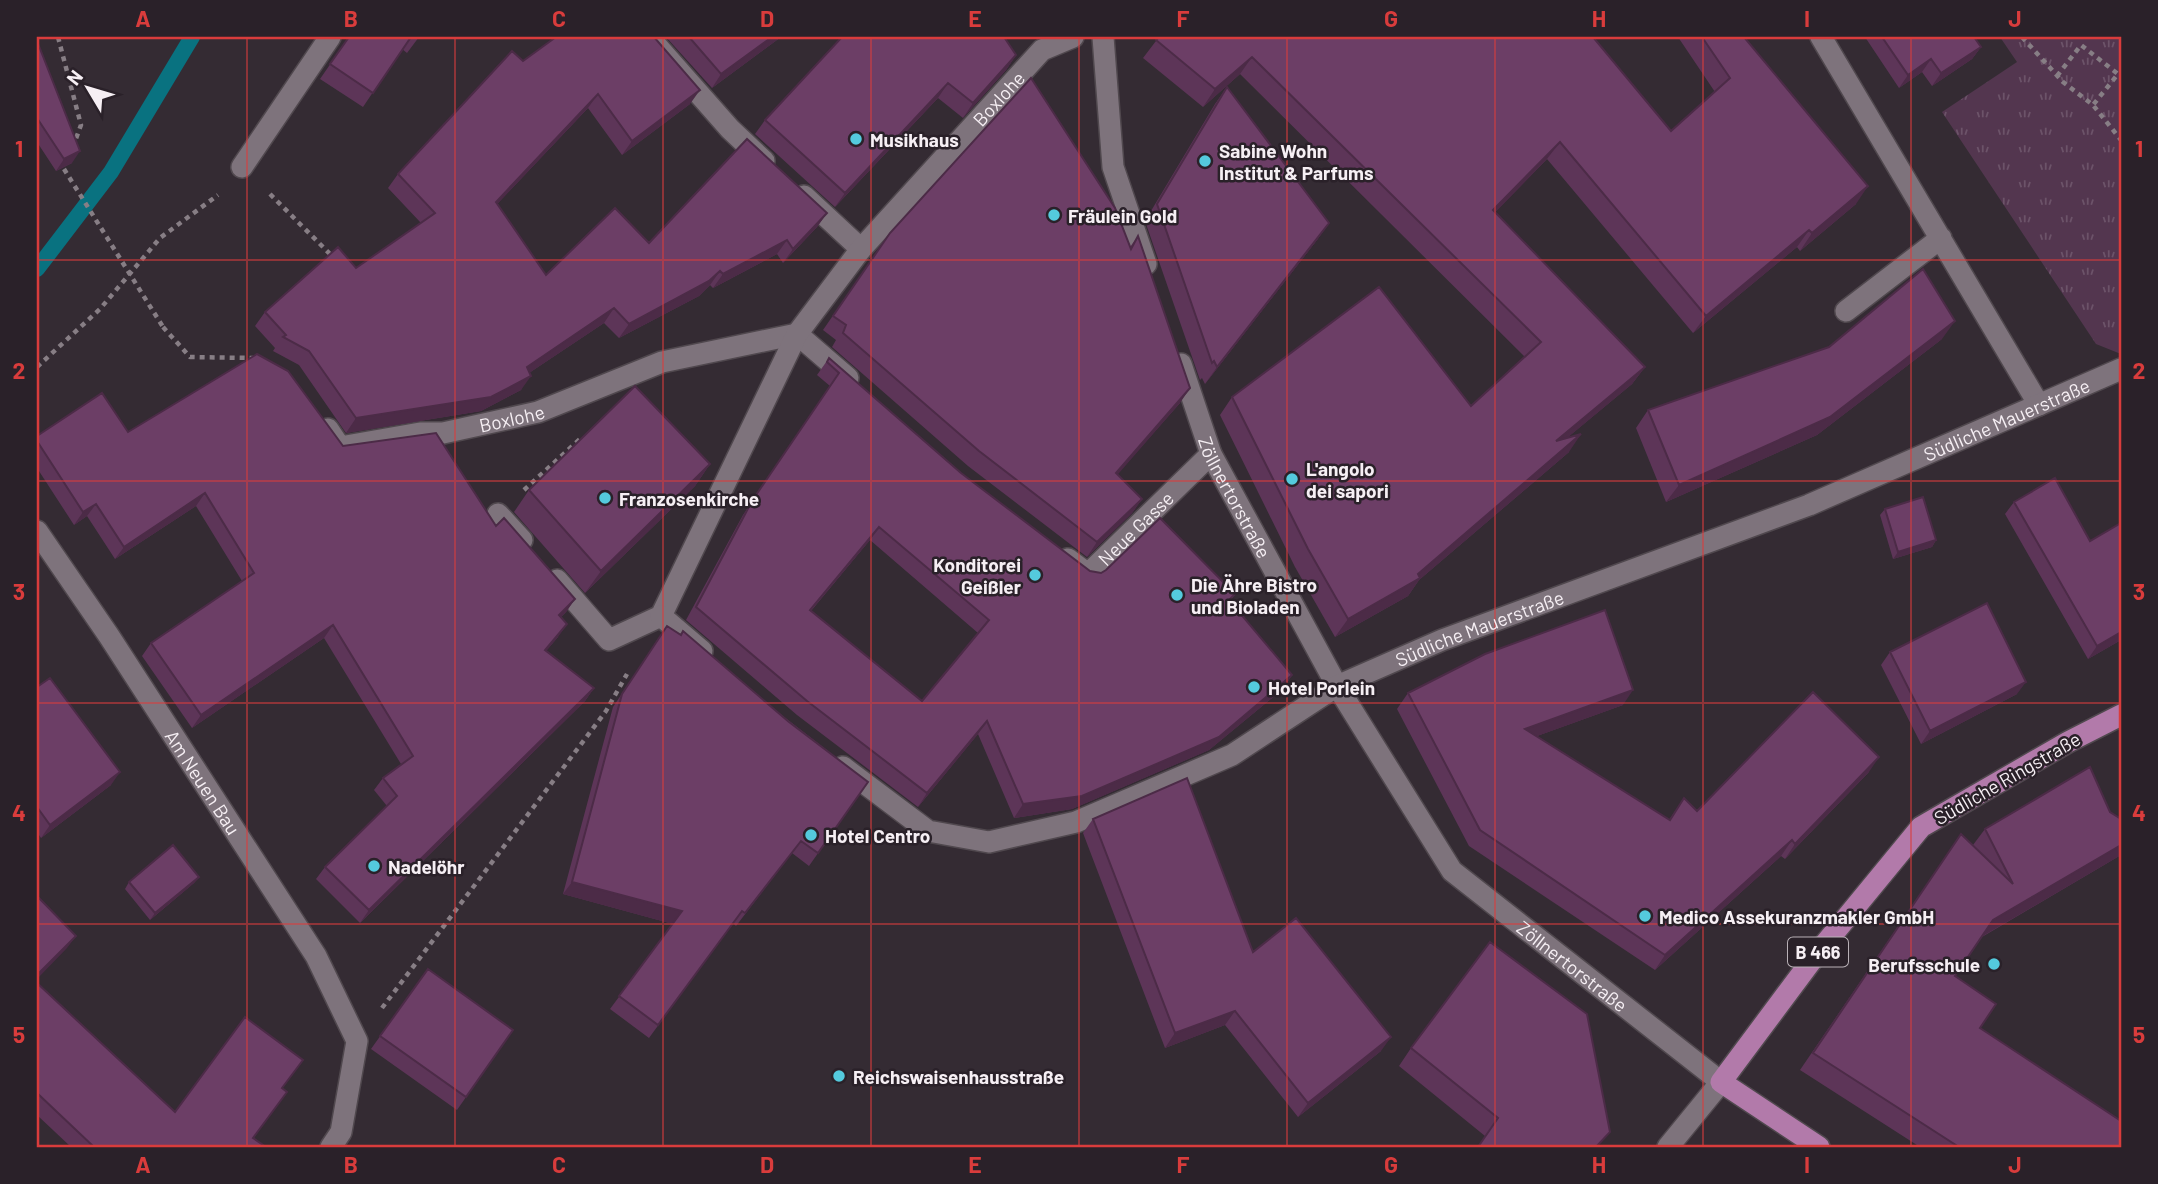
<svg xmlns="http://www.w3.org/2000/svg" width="2158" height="1184" font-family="Barlow,sans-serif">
<defs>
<pattern id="park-tufts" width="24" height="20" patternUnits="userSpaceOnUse" patternTransform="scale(1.75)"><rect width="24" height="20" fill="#53364f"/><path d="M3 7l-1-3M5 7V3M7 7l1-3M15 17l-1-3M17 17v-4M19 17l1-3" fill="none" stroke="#6c5369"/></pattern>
</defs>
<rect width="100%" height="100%" fill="#342b33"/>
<path fill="url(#park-tufts)" d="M2000 37H2121V354L2096 344 1942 112 2017 62Z"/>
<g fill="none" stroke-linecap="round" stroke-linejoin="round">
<path stroke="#097280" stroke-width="16" d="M37 269 111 172 192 37"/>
<defs>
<path id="service" d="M1821 37 2039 405
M1846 311 1941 238"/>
<g id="minor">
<path d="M649 37 730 129 764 161"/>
<path d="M1103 37 1113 167 1146 264"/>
<path d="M242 167 330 37"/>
<path d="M804 196 861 249"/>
<path d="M797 334 848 378"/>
<path id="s1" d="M1181 364 1211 454 1337 686 1452 871 1721 1082"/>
<path id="s2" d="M328 429 340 447 420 433H443L538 412 662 362 797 334"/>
<path d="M498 514 522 540"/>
<path id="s3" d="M37 531 109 636 316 956 357 1041 341 1132 331 1147"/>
<path id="s4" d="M1068 559 1088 574 1211 454"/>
<path id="s5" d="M557 580 609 640 661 616 797 334 861 249 1042 50 1073 37"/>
<path d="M661 616 702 651"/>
<path id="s6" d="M843 767 928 831 989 842 1076 822 1232 755 1337 686 1442 640 1809 505 2121 369"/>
</g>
<path id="secondary" d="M1668 1147 1721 1082"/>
<path id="primary" d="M1819 1147 1721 1082 1815 956 1921 827 2068 742 2121 715"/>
</defs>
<use href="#service" stroke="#50484e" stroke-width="24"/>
<use href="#minor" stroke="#50484e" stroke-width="24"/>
<use href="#secondary" stroke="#50484e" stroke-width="24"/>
<use href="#primary" stroke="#50484e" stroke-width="24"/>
<path stroke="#877e85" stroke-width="4.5" stroke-dasharray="5 5" stroke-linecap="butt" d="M58 37 81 125 74 144
M2022 37 2063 82 2093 105 2121 140
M2057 76 2081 45 2118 74 2093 105
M270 194 333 257
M163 327 190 357 253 358
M37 367 100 309 160 238 218 195
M524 490 580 439
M382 1008 606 711 627 674"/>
<use href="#service" stroke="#7e737c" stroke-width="21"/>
<use href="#minor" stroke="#7e737c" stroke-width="21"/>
<use href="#secondary" stroke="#7e737c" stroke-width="21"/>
<use href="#primary" stroke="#b27aaa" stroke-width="21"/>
<path stroke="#877e85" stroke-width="4.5" stroke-dasharray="5 5" stroke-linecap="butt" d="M64 169 163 327"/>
</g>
<path fill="#5d3558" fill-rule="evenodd" d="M349 37H419L407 53 402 49 363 107 320 79Z
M666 37H781L712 88Z
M1159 37 1671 131 1715 92 1678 37H1744L1856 204 1800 251 1797 247 1693 333 1547 159 1495 212 1645 367 1632 384 1568 437 1569 452 1419 580 1408 596 1335 637 1295 567 1220 415 1232 397 1471 406 1525 357 1240 74 1203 107 1143 58Z
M1865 37H1974L1981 47 1972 59 1932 86 1922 72 1899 88Z
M37 41 72 163 56 171 37 142Z
M1016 55 1006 70 963 118 938 98 835 207 755 134 765 120Z
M523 61 690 104 622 155 588 108 497 204 546 275 649 243 827 213 817 227 783 263 777 254 713 288 710 285 699 296 619 338 604 323 529 373 521 390 481 411 346 433 299 365 273 351 275 348 255 326 265 312 356 268 421 223 388 188 398 174Z
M1227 87 1329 223 1317 240 1205 384 1202 378 1200 380 1145 221 1215 104Z
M890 233 1130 247 1138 236 1180 403 1117 474 1142 499 1132 513 1087 557 968 466 832 347 836 340 823 330Z
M1942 339 1817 435 1666 502 1636 428 1648 410Z
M829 358 961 473 1090 571 1235 594 1230 602 1292 675 1283 689 1209 750 1072 809 1014 818 978 734 918 807 797 715 686 620 743 515 830 386 817 375ZM870 540 978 633 922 701 811 611Z
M128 432 343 446 496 526 575 599 566 612 561 617 558 637 546 651 594 688 585 701 360 923 316 879 325 867 387 806 374 790 383 778 401 764 324 638 192 728 142 656 151 643 242 581 196 506 115 559 87 516 74 525 37 468V436Z
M710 464 695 486 585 593 514 512 529 490Z
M2014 502 2090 541 2121 523V640L2088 659 2005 514Z
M1885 509 1936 540 1932 547 1893 559 1880 515Z
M667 626 868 782 809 866 792 853 736 926 733 923 649 1038 610 1009 673 924 563 894 613 707Z
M1890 652 2017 694 1921 744 1881 665Z
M37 687 111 785 41 838 37 832Z
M1408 693 1623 705 1537 736 1669 820 1684 798 1697 811 1869 772 1785 859 1781 856 1655 970 1469 846 1397 709Z
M1093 819 1253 952 1381 1051 1298 1117 1225 1025 1165 1048 1083 833Z
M1985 829 2121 855 1982 937 1955 976 1980 1028 2121 1147H1920L1800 1070 1961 834 1973 845Z
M199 877 194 883 150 920 125 889 129 882Z
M428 969 513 1030 457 1110 371 1049Z
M37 983 175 1112 283 1088 254 1138 266 1147H71L37 1115Z
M1587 1014 1485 1136 1399 1066 1411 1048Z"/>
<path fill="#4c2b47" d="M772 37H781L712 88 721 74Z
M1981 47 1972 59 1932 86 1941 73Z
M1016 55 1006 70 963 118 973 103Z
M1252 57 1240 74 1203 107 1215 89Z
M1931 59 1922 72 1899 88 1908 75Z
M948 83 938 98 835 207 845 193Z
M700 90 690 104 622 155 632 141Z
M598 94 588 108 486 216 496 202Z
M1560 142 1547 159 1481 227 1493 210Z
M80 151 72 163 56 171 64 159Z
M1868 186 1856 204 1800 251 1812 233Z
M827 213 817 227 783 263 793 249Z
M1329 223 1317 240 1205 384 1217 367Z
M1809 230 1797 247 1693 333 1706 316Z
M787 240 777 254 713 288 723 274Z
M720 271 710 285 699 296 619 338 629 324Z
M614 308 604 323 517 381 527 367Z
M1955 321 1942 339 1817 435 1666 502 1679 485Z
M1645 367 1632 384 1543 458 1556 441Z
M531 376 521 390 481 411 346 433 356 418Z
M1190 388 1180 403 1106 488 1116 473Z
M1581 434 1569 452 1419 580 1408 596 1335 637 1348 619 1418 574Z
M710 464 695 486 585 593 601 571Z
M205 493 196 506 115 559 124 547Z
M1142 499 1132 513 1087 557 1097 542Z
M96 504 87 516 74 525 83 512Z
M879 527 870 540 800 623 810 610Z
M1936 540 1932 547 1893 559 1898 552Z
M575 599 566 612 550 627 559 615Z
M567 624 558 637 536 663 545 650Z
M333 625 324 638 192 728 201 715Z
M2121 632V640L2088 659 2097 646Z
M1292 675 1283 689 1209 750 1072 809 1014 818 1023 804Z
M2026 682 2017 694 1921 744 1930 731Z
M594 688 585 701 360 923 369 910Z
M1633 690 1623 705 1515 744 1525 729Z
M987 721 978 734 918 807 927 793Z
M1879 757 1869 772 1785 859 1795 844Z
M120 772 111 785 41 838 50 825Z
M1792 840 1781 856 1655 970 1665 955Z
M2121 845V855L1981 937 1993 920Z
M199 877 194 883 150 920 155 913Z
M572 882 682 911 673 924 563 894Z
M76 936 67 948 37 979V975Z
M1235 1011 1225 1025 1165 1048 1175 1033Z
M1391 1037 1381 1051 1298 1117 1308 1103Z"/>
<path fill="#6c3e66" stroke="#4c2b47" stroke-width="2" fill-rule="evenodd" d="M349 37H411L373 93 330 64Z
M556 37H654L700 90 632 141 598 94 496 202 546 275 615 208 649 243 747 139 827 213 793 249 787 240 723 274 720 271 709 281 629 324 614 308 527 367 531 376 491 397 356 418 309 351 283 337 286 335 265 312 338 247 356 268 435 213 398 174 512 51 523 61Z
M689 37H772L721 74Z
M842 37H1004L1016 55 973 103 948 83 845 193 765 120Z
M1159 37H1593L1671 131 1730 78 1702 37H1744L1868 186 1812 233 1809 230 1706 316 1560 142 1493 210 1645 367 1556 441 1581 434 1418 574 1420 578 1348 619 1308 549 1232 397 1379 287 1471 406 1541 342 1252 57 1215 89 1156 40Z
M1882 37H1974L1981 47 1941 73 1931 59 1908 75Z
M37 41 80 151 64 159 37 118Z
M1031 78 1115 208 1131 249 1138 236 1190 388 1116 473 1142 499 1097 542 979 451 843 333 846 325 833 316 890 233Z
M1227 87 1329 223 1217 367 1214 361 1212 363 1157 204Z
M1923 269 1955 321 1830 417 1679 485 1648 410 1829 347Z
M257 354 288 371 343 446 436 433 496 526 504 518 575 599 559 615 567 624 545 650 594 688 369 910 325 867 397 796 383 778 413 756 333 625 201 715 151 643 254 573 205 493 124 547 96 504 83 512 37 441V436L102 393 128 432Z
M829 358 961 473 1090 571 1101 573 1106 570 1160 518 1235 594 1229 600 1292 675 1219 737 1082 796 1023 804 987 721 927 793 807 701 696 607 752 501 839 373 827 362ZM879 527 989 620 922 701 810 610Z
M635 386 710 464 601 571 529 490Z
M2055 478 2090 541 2121 523V632L2097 646 2014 502Z
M1923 497 1936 540 1898 552 1885 509Z
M1987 603 2026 682 1930 731 1890 652Z
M1605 610 1633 690 1525 729 1670 820 1684 798 1697 811 1813 692 1879 757 1795 844 1792 840 1665 955 1480 830 1408 693 1485 654Z
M667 626 681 635 683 631 789 722 868 782 818 853 801 841 745 913 742 911 658 1025 619 996 682 911 572 882 622 694Z
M50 678 120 772 50 825 37 807V687Z
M2090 767 2110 812 2121 819V845L1993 920 1955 976 1996 1004 1980 1028 2121 1121V1147H1959L1813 1053 1961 834 2013 884 1985 829Z
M1187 778 1253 952 1296 918 1391 1037 1308 1103 1235 1011 1175 1033 1093 819Z
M173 845 199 877 155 913 129 882Z
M37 896 76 936 37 975Z
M1490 942 1587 1014 1610 1132 1596 1147H1478L1498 1118 1411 1048Z
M428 969 513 1030 466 1097 380 1036Z
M37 983 175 1112 245 1017 303 1060 282 1088 287 1092 253 1138 266 1147H94L37 1093Z"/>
<path fill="none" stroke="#d93c3c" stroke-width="2" stroke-opacity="0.55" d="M247 37V1147M455 37V1147M663 37V1147M871 37V1147M1079 37V1147M1287 37V1147M1495 37V1147M1703 37V1147M1911 37V1147M37 260H2121M37 481H2121M37 703H2121M37 924H2121"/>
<g fill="#54cadd" stroke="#2a2129" stroke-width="2.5">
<circle cx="856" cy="139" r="7"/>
<circle cx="1205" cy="161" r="7"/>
<circle cx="1054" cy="215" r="7"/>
<circle cx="1292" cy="479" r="7"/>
<circle cx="605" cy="498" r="7"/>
<circle cx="1035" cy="575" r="7"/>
<circle cx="1177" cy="595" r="7"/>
<circle cx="1254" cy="687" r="7"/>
<circle cx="811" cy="835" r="7"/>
<circle cx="374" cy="866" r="7"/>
<circle cx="1645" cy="916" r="7"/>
<circle cx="1994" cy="964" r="7"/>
<circle cx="839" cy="1076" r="7"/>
</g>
<g text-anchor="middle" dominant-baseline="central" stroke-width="5" stroke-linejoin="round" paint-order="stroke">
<rect fill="#2a2129" stroke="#b9b1b7" stroke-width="2" x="1788" y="937.5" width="60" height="29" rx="5"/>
<g font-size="18" font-weight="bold" fill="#f6eff4">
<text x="1818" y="952">B 466</text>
</g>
<g font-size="19" fill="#f6eff4" stroke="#2a2129">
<text stroke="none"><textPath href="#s5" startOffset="760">Boxlohe</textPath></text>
<text stroke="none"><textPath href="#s2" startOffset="196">Boxlohe</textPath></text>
<text stroke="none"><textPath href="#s6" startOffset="1274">Südliche Mauerstraße</textPath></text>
<text stroke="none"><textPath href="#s1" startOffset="144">Zöllnertorstraße</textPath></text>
<text stroke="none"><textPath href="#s4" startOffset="91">Neue Gasse</textPath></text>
<text stroke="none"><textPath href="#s6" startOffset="707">Südliche Mauerstraße</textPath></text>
<text transform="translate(2007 778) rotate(-30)">Südliche Ringstraße</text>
<text stroke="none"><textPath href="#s3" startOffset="301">Am Neuen Bau</textPath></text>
<text stroke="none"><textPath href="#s1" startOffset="730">Zöllnertorstraße</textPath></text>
</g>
<g font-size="19" font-weight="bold" fill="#f6eff4" stroke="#2a2129" text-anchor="start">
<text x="870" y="139">Musikhaus</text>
<text x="1219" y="150">Sabine Wohn<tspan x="1219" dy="22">Institut &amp; Parfums</tspan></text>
<text x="1068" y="215">Fräulein Gold</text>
<text x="1306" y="468">L'angolo<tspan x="1306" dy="22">dei sapori</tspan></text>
<text x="619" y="498">Franzosenkirche</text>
<text x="1021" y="564" text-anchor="end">Konditorei<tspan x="1021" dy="22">Geißler</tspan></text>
<text x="1191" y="584">Die Ähre Bistro<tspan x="1191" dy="22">und Bioladen</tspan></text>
<text x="1268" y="687">Hotel Porlein</text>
<text x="825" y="835">Hotel Centro</text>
<text x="388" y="866">Nadelöhr</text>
<text x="1659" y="916">Medico Assekuranzmakler GmbH</text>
<text x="1980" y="964" text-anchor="end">Berufsschule</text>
<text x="853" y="1076">Reichswaisenhausstraße</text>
</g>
</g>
<rect width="2158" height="1184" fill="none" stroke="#2a2129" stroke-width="77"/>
<g transform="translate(88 88) rotate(308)" stroke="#2a2129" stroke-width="5" paint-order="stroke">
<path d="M0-5L12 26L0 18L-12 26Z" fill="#f6eff4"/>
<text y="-10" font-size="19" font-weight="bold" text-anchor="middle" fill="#f6eff4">N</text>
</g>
<rect x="38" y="38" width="2082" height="1108" fill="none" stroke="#d93c3c" stroke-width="2.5"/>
<g font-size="23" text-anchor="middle" font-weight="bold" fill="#d93c3c">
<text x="143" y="27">A</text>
<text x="351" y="27">B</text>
<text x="559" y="27">C</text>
<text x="767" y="27">D</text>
<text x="975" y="27">E</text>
<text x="1183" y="27">F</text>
<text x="1391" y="27">G</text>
<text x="1599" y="27">H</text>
<text x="1807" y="27">I</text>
<text x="2015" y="27">J</text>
<text x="19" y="157">1</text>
<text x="2139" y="157">1</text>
<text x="19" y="379">2</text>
<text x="2139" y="379">2</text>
<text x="19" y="600">3</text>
<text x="2139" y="600">3</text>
<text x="19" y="821">4</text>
<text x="2139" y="821">4</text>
<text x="19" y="1043">5</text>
<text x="2139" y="1043">5</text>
<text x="143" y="1173">A</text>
<text x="351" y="1173">B</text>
<text x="559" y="1173">C</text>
<text x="767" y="1173">D</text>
<text x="975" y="1173">E</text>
<text x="1183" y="1173">F</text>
<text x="1391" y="1173">G</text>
<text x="1599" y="1173">H</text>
<text x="1807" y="1173">I</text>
<text x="2015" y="1173">J</text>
</g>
</svg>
